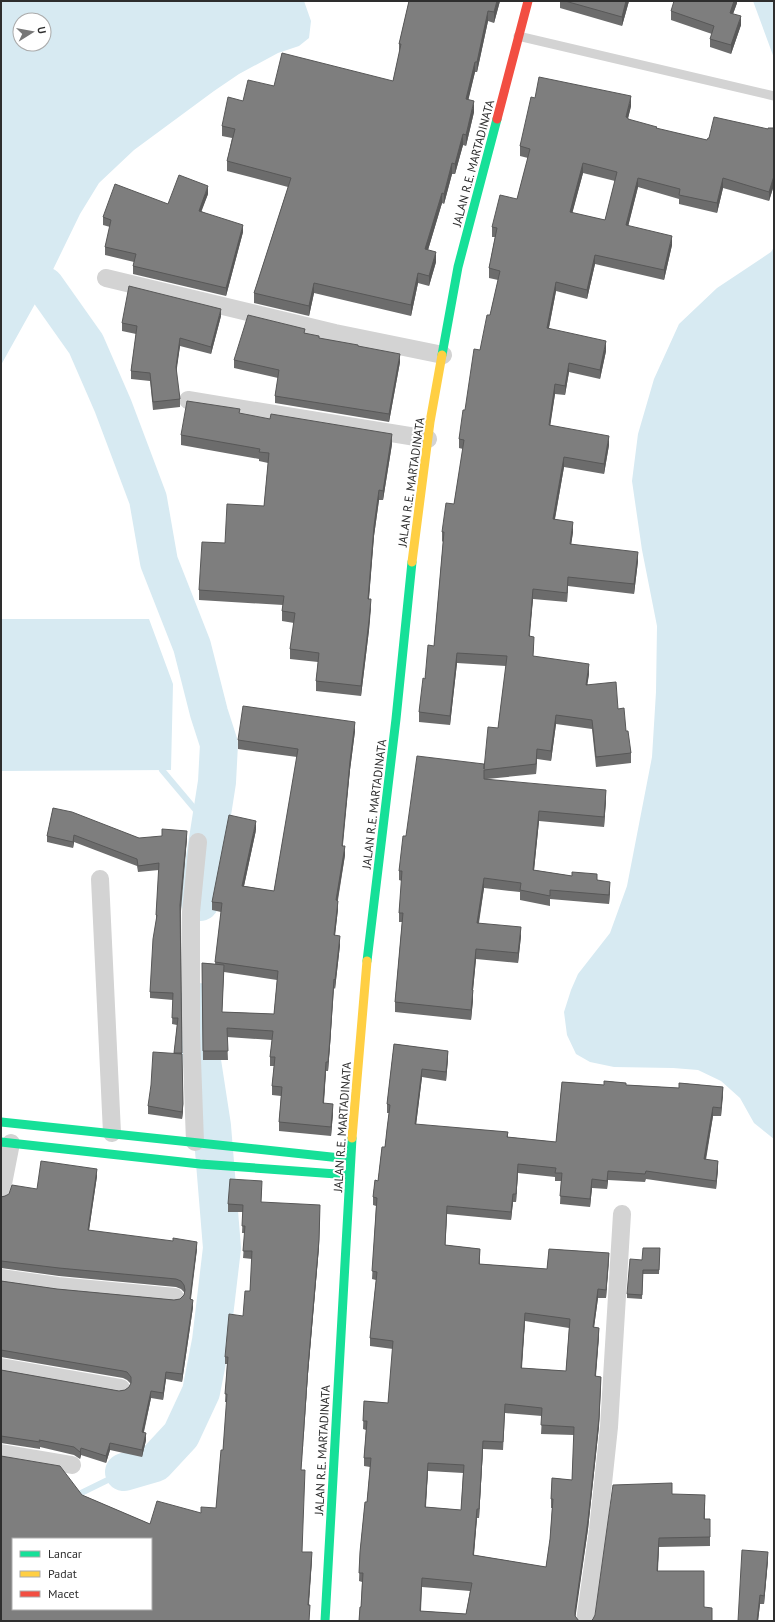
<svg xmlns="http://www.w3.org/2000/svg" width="775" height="1622" font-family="'PT Sans',sans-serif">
<rect width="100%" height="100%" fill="#fff"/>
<path fill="#d7eaf2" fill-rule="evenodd" d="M1 1H304L311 21 309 38 299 46 278 53 239 74 214 91 134 150 99 183 80 214 45 286 1 365ZM20 20H44V44H20Z
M753 1H774V58Z
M774 247V1139L754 1123 740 1098 721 1081 698 1070 673 1068 614 1067 590 1062 576 1054 567 1035 564 1012 571 990 578 974 610 933 627 886 652 757 656 692 657 626 642 550 632 481 638 434 654 379 679 324 717 288 771 252Z
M1 619H149L173 684 171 770 1 771Z"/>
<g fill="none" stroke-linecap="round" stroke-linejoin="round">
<path stroke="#d7eaf2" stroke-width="6" d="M162 770 210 827
M75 1496 124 1472"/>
<path stroke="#d7eaf2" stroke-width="38" d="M45 286 86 344 113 406 148 499 159 562 192 646 209 713 219 744 217 782 201 884 200 902
M124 1472 155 1463 181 1435 201 1392 211 1341 222 1248 212 1126 198 1035V1002"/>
<path stroke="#d3d3d3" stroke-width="9" d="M518 36 774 96"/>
<path stroke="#d3d3d3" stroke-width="18" d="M106 278 335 333 443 355
M188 400 428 439
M100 879 112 1133
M195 1142 191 1032V912L198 842
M1 1194 11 1143
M1 1278 58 1286 175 1297
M1 1367 121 1388
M1 1453 72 1465
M585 1621 598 1530 609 1427 622 1214"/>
<path stroke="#16e098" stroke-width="9" d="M442 355 458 267 497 119
M367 961 396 719 412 562
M1 1122 350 1159
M1 1142 200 1164 350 1175
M325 1621 352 1138"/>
<path stroke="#ffcf43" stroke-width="9" d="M412 562 430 422 442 355
M352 1138 367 961"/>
<path stroke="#f24e42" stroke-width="9" d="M497 119 528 1"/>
</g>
<path fill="#6c6c6c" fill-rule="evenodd" d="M409 1H500L494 23 488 21 477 72H475L468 100 474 112 466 146 463 145 455 174H452L444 204 442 203 428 250 436 262 429 286 418 283 411 316 314 293 309 316 254 303V293L288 187 227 171V161L232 138 222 136V126L243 101 274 86 393 81 399 54V44Z
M560 1H629L622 26 560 8Z
M737 1V3L733 14 741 25 731 54 710 47V39L712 34 671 20V11Z
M535 98 631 106 628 118V119L657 129 707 140 709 138 768 129 774 128V185L769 201 723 188 717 213 679 204V199L638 187 628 226 672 245 664 280 595 264 587 299 556 291 549 328 606 351 600 379 569 372 565 395 555 394 550 425 609 445 604 474 564 467 555 519 573 532 571 544 638 561 634 594 568 586 567 602 533 599 529 637 534 646 533 656 589 674 587 684 618 709 626 731 631 753V763L596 767 592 729 556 724 551 761 537 759 536 774 487 779 606 800 604 827 539 821 534 870 597 880 610 891 609 904 550 899V906L520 900V892L484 888 479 923 521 936 518 963 476 959 473 990V1000L471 1020 395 1012V1002L402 922H399V913L402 881 399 880V871L406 836 484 769 498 728 506 666 457 663 450 725 419 722V712L425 679 434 646 443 542 442 541V532L454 504 463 449 459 448V439L480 350 490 315 498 280 489 278V268L495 237H492V227L517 199 528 158 520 156V146ZM583 173 615 181 605 220 572 213Z
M208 194 201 211 243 232 226 296 133 274V266L134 262 105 255V247L110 227 103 225V217L168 204Z
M221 316 211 354 180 346 176 371 180 399V407L153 410 150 381 131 379V371L136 334 122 331V323Z
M305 333 319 338 358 346 400 362 389 422 275 403V396L278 378 234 368V360Z
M240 414 392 444 383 500H379L374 536 369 599 371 609 369 630 361 696 316 691V681L318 662 290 659V649L294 623 282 621V611L283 605 199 600V590L225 543 264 506 268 463 259 461V459L181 445V435Z
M355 731 350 770 342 846 345 855 338 900V909L335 935 340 945 335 989 334 988 330 1046 328 1071H326L324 1103 333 1113 331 1136 279 1131V1122L281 1096 272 1095V1086L274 1066H270V1057L272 1040 227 1037 228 1060H203L202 963 215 964 221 912 212 910V902L256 830 244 886 274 891 297 757 238 749V740ZM224 972 277 980 274 1014 222 1012Z
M53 808 139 838H187L181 911 182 1054 183 1111 182 1119 148 1114V1106L174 1054 177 1025 172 1024 173 1000 150 998V992L156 921V915L159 870 138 872 137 866 74 842 73 848 47 842V836Z
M394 1044 448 1051V1059L446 1081 422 1077 416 1125 508 1132V1137L556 1142 562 1082 604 1085V1081L626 1083V1085L679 1088V1083L723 1087 721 1116H713L706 1160 718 1161V1170L716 1189 646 1179 645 1182 608 1180 607 1189 592 1188 590 1207 560 1204 561 1181H555V1177L518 1173 516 1202H513L511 1220 447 1214 445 1245 480 1249V1264L547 1269 549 1249 609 1253 606 1298H598L594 1327 599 1328V1336L596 1376 601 1377V1385L599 1426 588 1529 575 1616 579 1621H359L360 1607H361L362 1582 359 1581 360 1552 365 1502H367L370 1467 364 1466V1458L366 1430 363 1429 364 1401 388 1403 393 1349 370 1346V1338L376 1280 372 1279 376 1206 373 1205V1197L375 1180 378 1181 382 1147H385L387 1129 389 1113H387V1104ZM525 1321 569 1328 566 1371 522 1368ZM505 1413 542 1416 541 1434 574 1435 572 1480 552 1478 551 1499V1508H552L550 1539 546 1567 474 1555 477 1518H479L483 1449 503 1450ZM428 1471 463 1473 461 1510 426 1507ZM422 1587 470 1591 466 1614 421 1611Z
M97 1176 89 1230 197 1249 190 1299 193 1307 182 1382 166 1379 163 1400 151 1398 144 1432 146 1440 142 1457 110 1450 106 1463 81 1455 80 1459 74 1455 40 1447V1449L1 1443V1370L119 1391 125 1390 129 1387 131 1384 127 1380 123 1378 1 1357V1281L57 1289 174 1300 180 1299 184 1295V1292L181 1289 176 1287 59 1276 1 1268V1197Z
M262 1188 261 1202 319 1247 308 1374 301 1470 302 1552 312 1559 309 1605 310 1612 82 1495 150 1524 201 1513 216 1508 223 1450 227 1402H225L227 1364H225V1357L243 1316 250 1291 252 1259 243 1258 245 1233H242L243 1212H228V1204Z
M660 1248 659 1274H643L642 1299 627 1298V1294L642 1260Z
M672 1494 705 1503V1519H710V1546L659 1547 658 1571 704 1607 593 1619Z
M768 1560 764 1604H760L758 1621H738Z"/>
<path fill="#585858" d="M497 1H500L494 23V12Z
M626 1H629L622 26V17Z
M734 1H737V3L730 22V13Z
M488 11V21L477 72V62Z
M741 16V25L731 54V45Z
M475 62V72L466 110V99Z
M631 96V106L626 127V117Z
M474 101V112L466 146V135Z
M463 134V145L455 174V164Z
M452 163V174L444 204V194Z
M583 163V173L570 222V212Z
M774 176V185L769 201V192Z
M638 178V187L626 235V225Z
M723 178V188L717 213V203Z
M208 186V194L199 218V211Z
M442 193V203L425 260V249Z
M243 225V232L226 296V288Z
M672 236V245L664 280V270Z
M436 252V262L429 286V276Z
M595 255V264L587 299V290Z
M418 273V283L411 316V305Z
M556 282V291L547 337V328Z
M314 283V293L309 316V306Z
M221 309V316L211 354V347Z
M180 338V346L176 375V367Z
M606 341V351L600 379V370Z
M400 354V362L389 422V414Z
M569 363V372L565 395V386Z
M555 384V394L549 434V425Z
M392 434V444L383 500V491Z
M609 436V445L604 474V464Z
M564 457V467L553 529V519Z
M379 490V500L374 536 368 609V599L374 526Z
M573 522V532L570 553V544Z
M638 552V561L634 594V584Z
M568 577V586L567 602V593Z
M533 589V599L529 646V636Z
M371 599 369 630 361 696V686Z
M457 653V663L450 725V716Z
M589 664V674L586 694V685Z
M556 715V724L551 761V751Z
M355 722V731L350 770 342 855V846L350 761Z
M537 749V759L536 774V764Z
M606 790V800L604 827V817Z
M539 811V821L533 880V870Z
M256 821V830L242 895V886Z
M187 831V838L180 912V905Z
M74 835V842L73 848V842Z
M345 846V855L336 909V900Z
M484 878V888L477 932V923Z
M610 882V891L609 904V895Z
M338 901V909L334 944V935Z
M521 927V936L518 963V953Z
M340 936V945L335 989V980Z
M476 949V959L472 1000V990Z
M334 979 330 1046 328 1071V1062Z
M473 990V1000L471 1020V1010Z
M448 1051V1059L446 1081V1072Z
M326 1062V1071L323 1112V1103Z
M422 1069V1077L415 1133V1124Z
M723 1087V1096L721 1116V1108Z
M183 1104V1111L182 1119V1112Z
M333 1104V1113L331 1136V1127Z
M713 1107V1116L704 1168V1159Z
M718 1161V1170L716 1189V1181Z
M518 1164V1173L516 1202V1194Z
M97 1169V1176L88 1237V1230Z
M608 1171V1180L607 1189V1181Z
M592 1179V1188L590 1207V1199Z
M513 1194V1202L511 1220V1212Z
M320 1205 319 1247 308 1374 301 1477 308 1366Z
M447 1206V1214L445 1253V1245Z
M197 1242V1249L190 1307V1299Z
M609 1253V1261L606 1298V1290Z
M598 1289V1298L593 1335V1327Z
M193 1300V1307L182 1382V1374Z
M525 1313V1321L521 1376V1368Z
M599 1328V1336L595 1384V1376Z
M166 1372V1379L163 1400V1393Z
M601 1377 599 1426 588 1529 575 1620V1611Z
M151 1391V1398L142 1439V1432Z
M146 1433V1440L142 1457V1450Z
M483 1441V1449L479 1518V1509Z
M110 1443V1450L106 1463V1456Z
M81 1448V1455L80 1459V1452Z
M428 1463V1471L425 1515V1507Z
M477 1509V1518L473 1563V1555Z
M659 1538V1547L657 1579V1571Z
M312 1552V1559L308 1612V1605Z
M768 1552V1560L764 1604V1596Z
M760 1595V1604L758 1621H757Z"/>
<path fill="#7e7e7e" stroke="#585858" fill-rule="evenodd" d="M409 1H497L494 12 488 11 477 62H475L466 99 474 101 466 135 463 134 455 164 452 163 444 194 442 193 425 249 436 252 429 276 418 273 411 305 314 283 309 306 254 293 291 178 227 161 235 129 222 126 228 97 243 101 248 80 274 86 282 53 393 81 401 44H399Z
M565 1H626L622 17Z
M674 1H734L730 13 741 16 731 45 710 39 714 26 671 11Z
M539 77 631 96 626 117 628 118V119L657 127 656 128 707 140 708 138H709L714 117 768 129V128H774V176L769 192 723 178 717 203 679 195 680 189 638 178 626 225 672 236 664 270 595 255 587 290 556 282 547 328 606 341 600 370 569 363 565 386 555 384 549 425 609 436 604 464 564 457 553 519 573 522 570 544 638 552 634 584 568 577 567 593 533 589 529 636 534 637 533 656 589 664 586 685 616 682 618 709 624 708 626 731H628L631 753 596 757 592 720 556 715 551 751 537 749 536 764 484 770V779L606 790 604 817 539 811 533 870 572 876V872L597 874V880L610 882 609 895 550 890V896L520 890 521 883 484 878 477 923 521 927 518 953 476 949 472 990H473L471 1010 395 1002 403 913H399L402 871H399L403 836H406L417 756 484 764V769L488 727 498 728 507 656 457 653 450 716 419 712 423 678 425 679 428 645 434 646 444 532H442L446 503 454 504 464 440 459 439 463 410H465L474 349 480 350 487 315H490L500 271 489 268 497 228 492 227 500 195 517 199 530 149 520 146 531 97 535 98ZM583 163 617 172 605 220 570 212Z
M179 175 208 186 199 211 243 225 226 288 133 266 136 254 105 247 111 220 103 217 115 184 168 204Z
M129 286 221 309 211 347 180 338 176 367 180 399 153 402 150 373 131 371 137 326 122 323Z
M248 315 305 329 304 333 319 336V338L358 345V346L400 354 389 414 275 396 279 370 234 360Z
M187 401 240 409 239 413 270 419 271 414 392 434 383 491 379 490 374 526 368 599H371L369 621 361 686 316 681 319 653 290 649 295 613 282 611 284 596 199 590 202 542 225 543 227 504 264 506 269 453 259 452 260 449 181 435Z
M243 706 355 722 350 761 342 846H345L336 900 338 901 334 935 340 936 335 980 334 979 330 1038 328 1062H326L323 1103 333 1104 331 1127 279 1122 282 1087 272 1086 275 1057H270L273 1031 227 1028 228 1051H203L202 963 224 965 222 1012 274 1014 278 971 215 962 222 903 212 902 229 815 256 821 242 886 274 891 298 749 238 740Z
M53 808 72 812 139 838 162 836V829L187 831 180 905 182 1053H174L178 1018H172L173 993 150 992 153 939 157 915H156L159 863 138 866 137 859 74 835 73 842 47 836Z
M394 1044 448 1051 446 1072 422 1069 415 1124 508 1132 507 1137 556 1142 562 1082 604 1085V1081L626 1083V1085L679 1088V1083L723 1087 721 1108 713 1107 704 1159 718 1161 716 1181 646 1171 645 1174 608 1171 607 1181 592 1179 590 1199 560 1196 562 1173H555L556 1168 518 1164 516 1194H513L511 1212 447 1206 445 1245 480 1249 479 1264 547 1269 549 1249 609 1253 606 1290 598 1289 593 1327 599 1328 595 1376 601 1377 599 1418 588 1520 575 1611V1616L579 1621H359L360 1607H361L363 1573H359L360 1552 365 1502H367L371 1458H364L367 1421H363L364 1401 388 1403 393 1341 370 1338 377 1272 372 1271 377 1198 373 1197 375 1180 378 1181 382 1147H385L387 1129 390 1105 387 1104ZM525 1313 570 1319 566 1371 521 1368ZM505 1404 542 1408 541 1425 574 1427 572 1480 552 1478 551 1499H553L550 1539 546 1567 473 1555 477 1509H479L483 1441 503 1442ZM428 1463 464 1465 461 1510 425 1507ZM422 1578 472 1583 466 1614 420 1611Z
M153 1052 182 1054 183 1104 182 1112 148 1106 151 1085Z
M41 1161 97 1169 88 1230 173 1241V1238L197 1242 190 1299 193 1300 182 1374 166 1372 163 1393 151 1391 142 1432 146 1433 142 1450 110 1443 106 1456 81 1448 80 1452 74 1447 39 1440 40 1442 1 1436V1370L119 1391 125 1390 129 1387 131 1383V1377L127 1372 123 1371 1 1350V1281L57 1289 174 1300 180 1299 184 1295 185 1290 184 1285 181 1281 176 1279 59 1268 1 1261V1197L5 1196 9 1194 12 1185 37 1189Z
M230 1179 262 1181 261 1202 320 1205 319 1240 308 1366 301 1470H305L302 1552H312L308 1605H310L309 1621H1V1456L60 1466 82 1495 150 1524 157 1501 201 1513V1507L216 1508 221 1450H223L227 1394H225L228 1357H225L229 1314 243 1316 245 1291H250L252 1251H243L245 1226H242L243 1205 228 1204ZM13 1539H151V1609H13Z
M643 1248H660L659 1270H643L642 1295 627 1294 630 1259 642 1260Z
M672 1483V1494L705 1495 704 1519H710V1537L659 1538 657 1571H704V1607L712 1608V1621H591L593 1619 595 1615 613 1485Z
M742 1550 768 1552 764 1596 760 1595 757 1621H738Z"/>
<g text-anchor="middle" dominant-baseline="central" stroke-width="4" stroke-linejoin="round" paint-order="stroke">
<g font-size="12" fill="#2e2e2e" stroke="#fff">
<text transform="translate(473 163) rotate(-75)">JALAN R.E. MARTADINATA</text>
<text transform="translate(411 482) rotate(-82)">JALAN R.E. MARTADINATA</text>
<text transform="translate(374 804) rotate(-83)">JALAN R.E. MARTADINATA</text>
<text transform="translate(342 1127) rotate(-86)">JALAN R.E. MARTADINATA</text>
<text transform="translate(322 1450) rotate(-87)">JALAN R.E. MARTADINATA</text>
</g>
</g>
<rect width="775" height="1622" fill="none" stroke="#2e2e2e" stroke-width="4"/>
<rect x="12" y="1538" width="140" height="72" fill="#ffffff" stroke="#ababab"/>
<rect x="20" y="1551" width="20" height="6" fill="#16e098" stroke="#ababab"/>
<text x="48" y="1558" font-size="12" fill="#2e2e2e">Lancar</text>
<rect x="20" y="1571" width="20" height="6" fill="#ffcf43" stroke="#ababab"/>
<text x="48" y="1578" font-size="12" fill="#2e2e2e">Padat</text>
<rect x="20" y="1591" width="20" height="6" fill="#f24e42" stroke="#ababab"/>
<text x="48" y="1598" font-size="12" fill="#2e2e2e">Macet</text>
<g transform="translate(32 32) rotate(79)"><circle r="19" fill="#ffffff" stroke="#ababab"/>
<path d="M0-3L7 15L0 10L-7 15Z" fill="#777777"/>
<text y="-6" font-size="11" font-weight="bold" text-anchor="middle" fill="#2e2e2e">U</text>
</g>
</svg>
